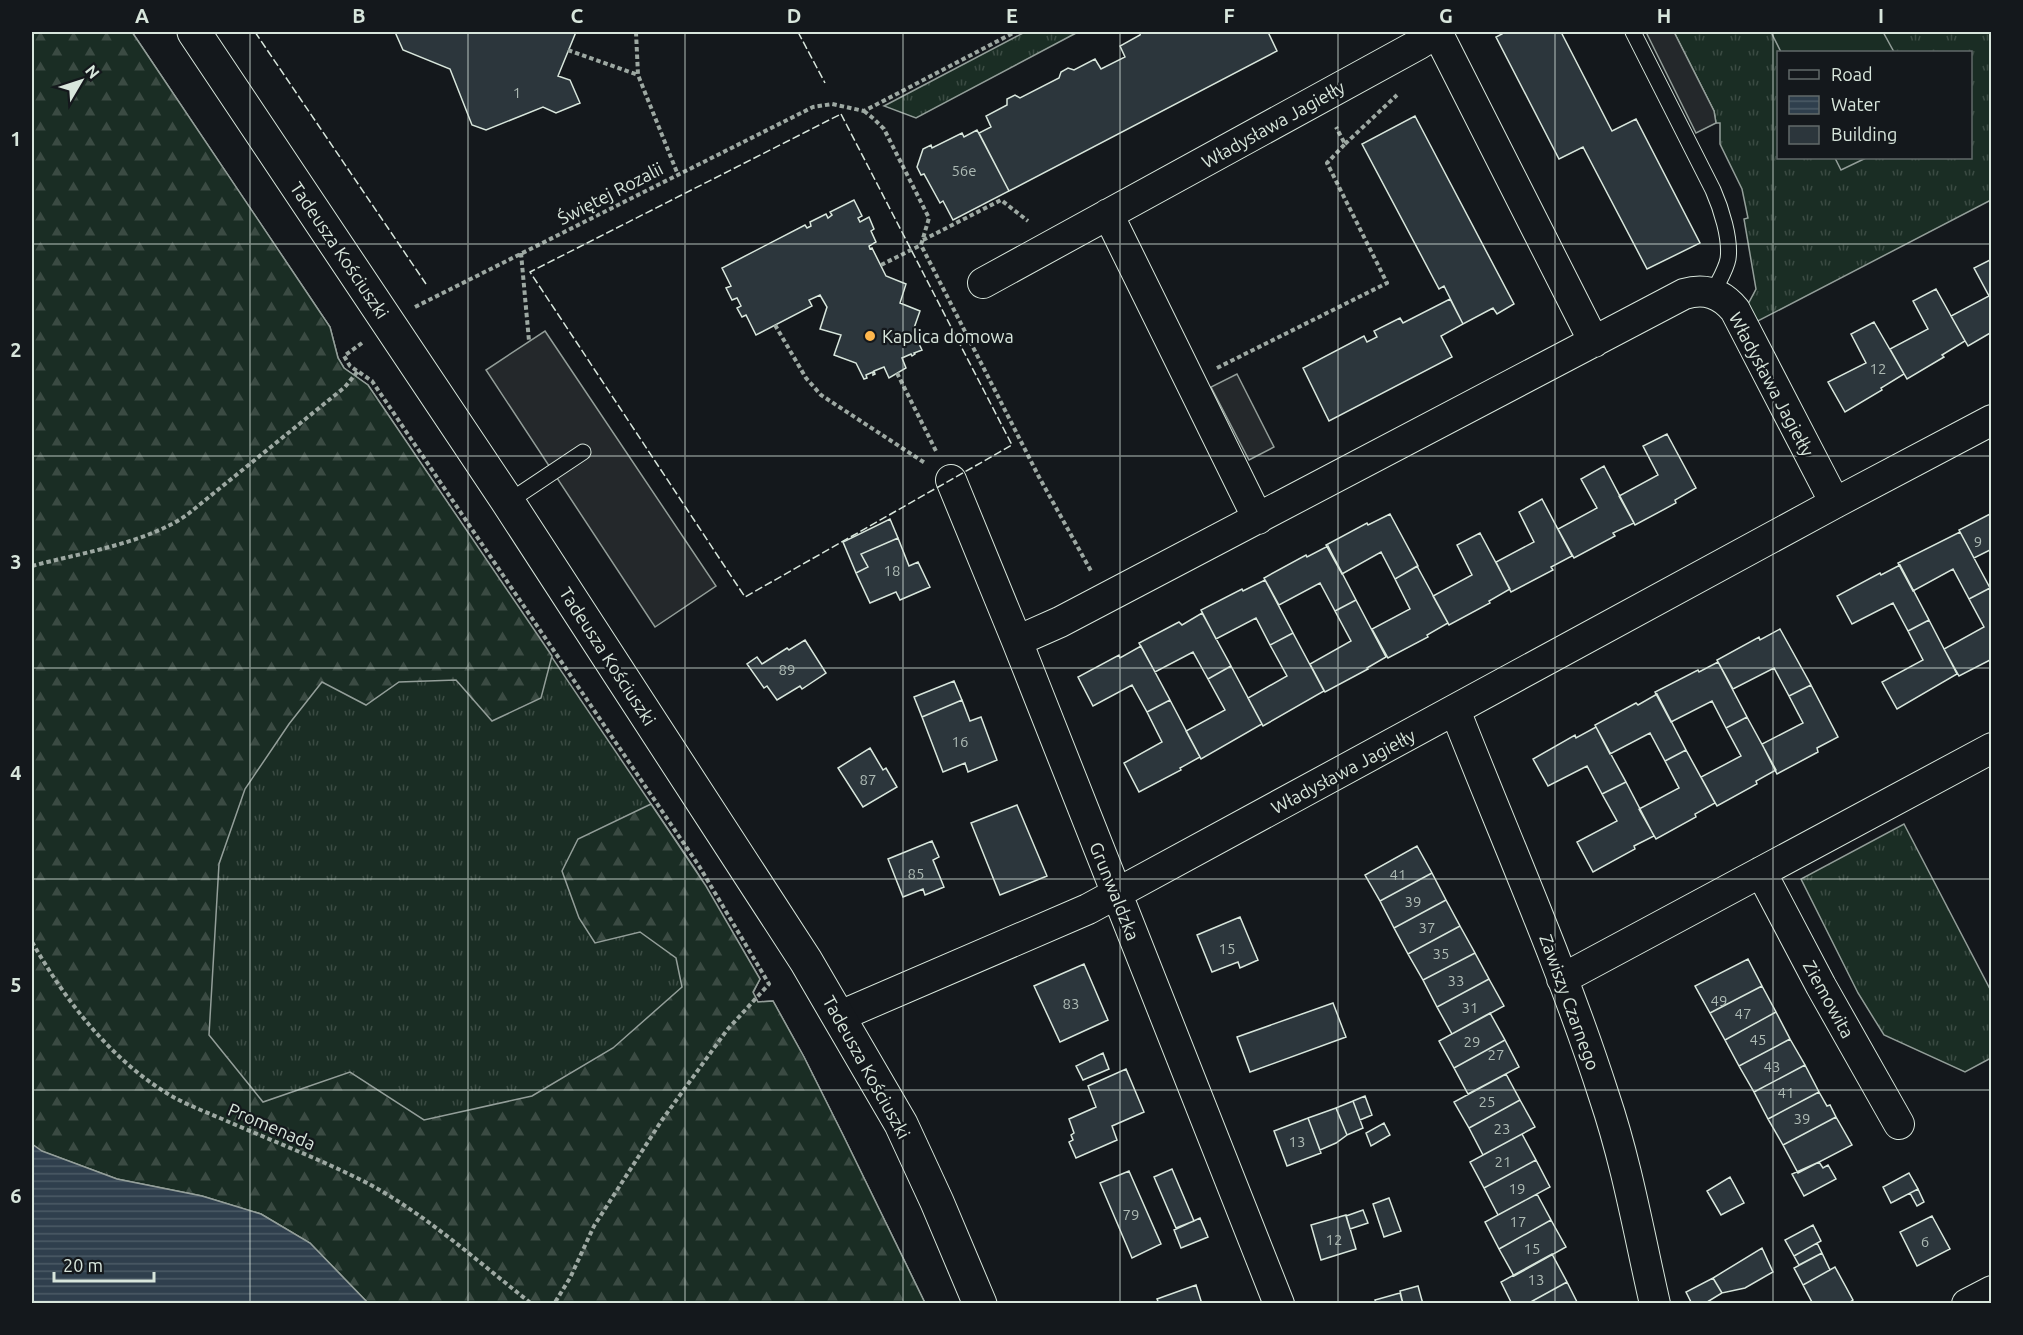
<svg xmlns="http://www.w3.org/2000/svg" width="2023" height="1335" font-family="Ubuntu,sans-serif">
<defs>
<pattern id="grass-tufts" width="24" height="20" patternUnits="userSpaceOnUse" patternTransform="scale(1.5)"><rect width="24" height="20" fill="#1a2d24"/><path d="M3 7l-1-3M5 7V3M7 7l1-3M15 17l-1-3M17 17v-4M19 17l1-3" fill="none" stroke="#3b4b43"/></pattern>
<pattern id="forest-firs" width="22" height="20" patternUnits="userSpaceOnUse" patternTransform="scale(1.5)"><rect width="22" height="20" fill="#1a2d24"/><path d="M5 1l3.5 6h-7zM16 11l3.5 6h-7z" fill="#3b4b43"/></pattern>
<pattern id="water-rules" width="6" height="5" patternUnits="userSpaceOnUse" patternTransform="scale(1.5)"><rect width="6" height="5" fill="#2f3f4d"/><path d="M0 2.5h6" fill="none" stroke="#4c5b66"/></pattern>
</defs>
<rect width="100%" height="100%" fill="#14181c"/>
<path fill="url(#grass-tufts)" stroke="#939e99" stroke-width="1.5" fill-rule="evenodd" d="M32 32H132L330 327 338 358 344 368 368 385 695 869 760 979 753 993 758 1002 773 1001 804 1057 843 1135 925 1303H368L310 1243 261 1214 32 1144Z
M1025 32H1078L916 118 884 106Z
M1674 32H1991V200L1754 323 1747 306 1756 289 1744 219 1748 218 1742 189 1720 144V123H1716L1714 111ZM1778 52H1970V158H1778Z
M1904 824 1991 991V1058L1965 1072 1884 1035 1858 993 1801 879Z"/>
<path fill="url(#forest-firs)" stroke="#939e99" stroke-width="1.5" d="M32 32H132L330 327 338 358 344 368 368 385 552 656 541 698 492 721 456 680 399 682 366 705 322 682 289 724 245 789 219 864 209 1035 263 1102 350 1072 424 1120 532 1096 613 1048 682 987 676 958 640 932 595 943 579 918 562 871 578 839 651 804 706 886 760 979 753 992 758 1002 773 1001 804 1057 843 1135 925 1303H368L310 1243 261 1214 202 1196 117 1179 41 1151 32 1144Z"/>
<path fill="#1a2d24" stroke="#939e99" stroke-width="1.5" d="M1771 32H1883L1894 52H1781Z
M1835 158H1866L1841 170Z"/>
<path fill="#24282b" stroke="#939e99" stroke-width="1.5" d="M1646 32H1674L1714 111 1716 123 1696 133Z
M545 331 716 586 655 627 486 370Z
M1237 374 1274 447 1249 460 1211 387Z"/>
<path fill="url(#water-rules)" stroke="#939e99" stroke-width="1.5" d="M32 1144 42 1151 117 1179 202 1196 261 1214 310 1243 368 1303H32Z"/>
<path fill="#2c363c" stroke="#d8e6dc" stroke-width="1.5" d="M395 32H576L558 76 570 80 580 103 556 113 543 107 486 130 472 125 450 69 403 50Z
M1141 32H1268L1277 51 1009 191 979 133 991 127 986 116 1007 105V99L1015 95 1020 98 1059 78 1061 72 1068 68 1074 70 1095 59 1101 69 1125 57 1120 46 1140 35Z
M1501 32H1561L1612 131 1636 119 1700 243 1647 269 1583 147 1559 159 1496 37 1502 34Z
M1415 116 1514 304 1497 314 1493 308 1463 324 1444 286 1439 289 1362 144Z
M977 130 1009 191 953 220 943 201 940 203 924 174 921 175 917 167 923 149 931 145 932 148 962 133 964 137Z
M854 200 862 216 858 218 860 222 869 217 874 229 871 231 876 242 869 246 870 249 872 248 886 276 906 284 900 303 920 311 913 331 922 350 914 353 915 354 912 356 911 354 902 358 906 368 889 378 884 367 874 371 875 374 873 375V372L866 375 867 378 864 379 856 363 834 355 841 335 820 329 827 307 820 295 809 300 812 306 756 335 746 315 742 317 737 308 741 306 737 298 732 300 726 288 731 286 722 268 805 225 807 228 811 226 810 222 826 214 828 218 832 215 830 212Z
M1992 259V332L1968 346 1951 316 1989 296 1974 268Z
M1936 289 1965 341 1942 355 1944 357 1907 379 1890 349 1928 329 1913 301Z
M1450 299 1463 324 1441 336 1452 357 1329 421 1303 368 1364 336 1367 342 1377 337 1374 331 1400 318 1403 323Z
M1874 322 1904 374 1881 388 1882 390 1845 412 1828 382 1866 363 1851 334Z
M1667 434 1696 488 1675 500 1676 503 1635 525 1619 496 1658 475 1643 446Z
M1604 466 1634 523 1613 533 1615 536 1574 558 1558 529 1597 508 1581 479Z
M1542 499 1572 556 1551 567 1553 570 1511 592 1496 562 1534 542 1519 512Z
M1992 513V549L1974 558 1959 530Z
M1390 514 1418 566 1395 579 1381 552 1342 574 1326 545 1367 523 1368 525Z
M890 519 898 538 861 554 868 567 856 573 843 542Z
M1960 532 1990 588 1969 599 1953 569 1913 591 1898 563Z
M1480 533 1510 589 1489 601 1490 603 1449 625 1433 596 1472 575 1457 545Z
M898 538 909 566 918 562 930 587 900 600 896 592 870 603 856 573 868 567 861 554Z
M1328 546 1356 600 1335 611 1320 583 1279 605 1264 578 1306 555 1307 557Z
M1900 565 1929 620 1908 631 1893 603 1852 624 1837 596 1880 573 1881 575Z
M1417 566 1448 623 1427 635 1428 637 1388 658 1372 629 1410 609 1395 579Z
M1265 580 1293 633 1270 645 1256 618 1216 639 1201 610 1242 589 1243 591Z
M1990 588 1992 659 1959 676 1944 649 1984 627 1969 599Z
M1356 600 1386 657 1367 668 1368 669 1325 692 1310 664 1351 641 1335 611Z
M1202 613 1231 666 1208 679 1193 652 1155 672 1139 643 1179 622 1182 625Z
M1929 620 1957 674 1897 709 1882 682 1923 660 1908 631Z
M1780 629 1811 685 1789 696 1774 668 1733 689 1717 660 1759 637 1760 640Z
M1293 633 1324 691 1263 726 1248 698 1287 676 1270 645Z
M805 640 826 673 802 689 800 686 777 700 767 686 764 688 747 664 757 657 762 664 787 648 789 650Z
M1141 646 1170 700 1147 712 1132 685 1093 706 1078 677 1119 655 1120 658Z
M1718 662 1747 717 1726 728 1712 701 1671 722 1655 692 1698 670 1699 672Z
M1231 666 1262 724 1201 759 1186 731 1225 710 1208 679Z
M954 681 962 700 922 717 914 697Z
M1811 685 1838 737 1817 748 1818 752 1777 774 1762 744 1803 723 1789 696Z
M1657 694 1686 750 1665 761 1650 733 1610 754 1595 725 1636 703 1638 705Z
M962 700 970 721 981 717 997 760 968 772 965 763 943 772 922 717Z
M1170 700 1200 757 1180 768 1181 770 1139 792 1124 763 1162 742 1147 712Z
M1747 717 1776 770 1756 781 1757 784 1717 806 1701 777 1741 756 1726 728Z
M1596 727 1626 782 1602 794 1587 766 1548 786 1533 759 1575 735 1576 738Z
M870 748 883 770 886 768 897 787 863 807 838 768Z
M1686 750 1715 803 1695 814 1696 817 1656 839 1639 809 1679 788 1665 761Z
M1626 782 1654 836 1634 846 1635 849 1593 872 1577 842 1617 821 1602 794Z
M1017 805 1047 876 1000 895 971 823Z
M932 841 939 857 933 860 944 887 925 895 923 889 903 897 888 859Z
M1417 846 1432 873 1380 901 1365 875Z
M1432 873 1446 900 1394 928 1380 901Z
M1446 900 1460 926 1408 954 1394 928Z
M1240 917 1258 960 1240 968 1238 962 1212 972 1197 935Z
M1460 926 1475 953 1423 980 1408 954Z
M1475 953 1489 979 1437 1007 1423 980Z
M1748 959 1762 986 1710 1013 1695 986Z
M1084 964 1108 1020 1060 1042 1034 986Z
M1489 979 1504 1006 1452 1034 1437 1007Z
M1762 986 1776 1012 1725 1040 1710 1013Z
M1333 1003 1346 1037 1250 1072 1237 1037Z
M1776 1012 1790 1039 1739 1066 1725 1040Z
M1490 1013 1505 1040 1454 1068 1439 1041Z
M1790 1039 1805 1065 1754 1092 1739 1066Z
M1505 1040 1519 1067 1468 1094 1454 1068Z
M1103 1053 1109 1069 1083 1080 1076 1066Z
M1805 1065 1819 1092 1768 1119 1754 1092Z
M1126 1069 1144 1112 1112 1126 1117 1140 1076 1158 1069 1142 1073 1140 1071 1135 1074 1133 1069 1119 1096 1107 1088 1086Z
M1506 1074 1520 1100 1469 1128 1454 1102Z
M1819 1092 1827 1106 1830 1105 1836 1117 1783 1145 1768 1119Z
M1365 1096 1372 1115 1360 1120 1353 1101Z
M1520 1100 1535 1127 1483 1155 1469 1128Z
M1353 1101 1363 1128 1347 1135 1336 1108Z
M1336 1108 1347 1135 1336 1143 1320 1150 1308 1118Z
M1836 1117 1852 1145 1798 1173 1783 1145Z
M1308 1118 1321 1153 1287 1166 1274 1131Z
M1384 1123 1390 1135 1371 1146 1366 1133Z
M1522 1134 1536 1160 1484 1188 1470 1162Z
M1536 1160 1550 1187 1498 1215 1484 1188Z
M1819 1162 1823 1168 1828 1165 1836 1179 1804 1196 1792 1174Z
M1172 1169 1194 1221 1176 1228 1154 1177Z
M1129 1171 1161 1244 1132 1258 1100 1183Z
M1909 1173 1918 1189 1891 1203 1883 1187Z
M1730 1177 1744 1203 1721 1215 1707 1191Z
M1918 1189 1924 1202 1917 1206 1910 1193Z
M1537 1194 1551 1220 1499 1249 1485 1222Z
M1389 1198 1401 1231 1384 1237 1373 1204Z
M1363 1210 1368 1223 1350 1229 1346 1216Z
M1346 1215 1356 1249 1321 1260 1311 1225Z
M1932 1216 1950 1249 1917 1266 1900 1232Z
M1200 1218 1208 1237 1181 1248 1174 1230Z
M1551 1220 1566 1247 1514 1276 1499 1249Z
M1813 1225 1821 1241 1794 1256 1785 1240Z
M1817 1243 1822 1253 1799 1265 1794 1256Z
M1762 1248 1773 1272 1745 1288 1722 1293 1713 1278Z
M1822 1253 1830 1270 1803 1285 1794 1268Z
M1552 1254 1567 1282 1527 1304H1512L1501 1282Z
M1835 1267 1853 1300 1847 1304H1813L1803 1285Z
M1713 1278 1722 1293 1704 1304H1692L1686 1292Z
M1567 1282 1578 1304H1527Z
M1196 1285 1202 1304H1159L1157 1299Z
M1418 1286 1423 1304H1403L1400 1291Z
M1400 1293 1403 1304H1376L1375 1300Z"/>
<g fill="none" stroke-linecap="round" stroke-linejoin="round">
<defs>
<path id="service" d="M1633 32 1713 190C1721 208 1731 239 1728 259 1726 270 1718 282 1713 293
M508 502 583 452"/>
<path id="minor" d="M1437 32 1594 342
M1108 214 1258 519
M983 283 1419 44 1438 32
M951 480 1017 641 1279 1304
M1017 641 1060 622 1684 294C1705 288 1721 293 1735 310L1835 503
M1455 710C1505 838 1562 965 1604 1096 1627 1164 1639 1234 1655 1304
M1761 872 1821 986 1899 1124
M1562 979 1992 748
M840 1016 1088 909 1835 503 1992 420
M1967 1304 1992 1291"/>
<path id="tertiary" d="M194 32 508 502 806 961 901 1124 937 1202 980 1304"/>
</defs>
<use href="#service" stroke="#d8e6dc" stroke-width="17"/>
<use href="#minor" stroke="#d8e6dc" stroke-width="32"/>
<use href="#tertiary" stroke="#d8e6dc" stroke-width="35"/>
<path stroke="#9da8a2" stroke-width="4" stroke-dasharray="4.5 3" stroke-linecap="butt" d="M636 32 638 75 678 175
M568 50 638 75
M864 111 874 119 884 129 929 218 921 245 1039 477 1091 571
M1345 144 1397 95
M923 240 1001 200 1028 221
M521 253 529 341
M881 265 921 245
M415 307 813 107 832 104 864 111 1015 32
M775 325 806 378 821 395 925 463
M362 343 344 356 350 366 372 381 699 866 769 984 727 1030 662 1120 594 1226 570 1278 554 1304
M1217 368 1387 283 1327 163 1345 144 1336 127
M897 373 937 453
M32 566C80 553 148 543 188 514L345 387 358 371
M32 942C67 1003 113 1063 175 1098 192 1107 211 1114 229 1122 275 1142 322 1160 367 1183 427 1215 478 1262 532 1304"/>
<use href="#service" stroke="#14181c" stroke-width="15"/>
<use href="#minor" stroke="#14181c" stroke-width="30"/>
<use href="#tertiary" stroke="#14181c" stroke-width="33"/>
<path stroke="#d8e6dc" stroke-width="1.5" stroke-dasharray="8 3" stroke-linecap="butt" d="M255 32 426 284
M798 32 825 83
M841 114 1012 445 745 597 530 272Z"/>
</g>
<path fill="none" stroke="#d8e6dc" stroke-width="1.5" stroke-opacity="0.55" d="M250 32V1304M468 32V1304M685 32V1304M903 32V1304M1120 32V1304M1338 32V1304M1555 32V1304M1773 32V1304M32 244H1992M32 456H1992M32 668H1992M32 879H1992M32 1090H1992"/>
<circle fill="#ffb74d" stroke="#14181c" stroke-width="2" cx="870" cy="336" r="6"/>
<g text-anchor="middle" dominant-baseline="central" stroke-width="4.5" stroke-linejoin="round" paint-order="stroke">
<g font-size="15" fill="#adbab4">
<text x="517" y="92">1</text>
<text x="964" y="170">56e</text>
<text x="1878" y="368">12</text>
<text x="1978" y="541">9</text>
<text x="892" y="570">18</text>
<text x="787" y="669">89</text>
<text x="960" y="741">16</text>
<text x="868" y="779">87</text>
<text x="916" y="873">85</text>
<text x="1398" y="874">41</text>
<text x="1413" y="901">39</text>
<text x="1427" y="927">37</text>
<text x="1227" y="948">15</text>
<text x="1441" y="953">35</text>
<text x="1456" y="980">33</text>
<text x="1719" y="1000">49</text>
<text x="1071" y="1003">83</text>
<text x="1470" y="1007">31</text>
<text x="1743" y="1013">47</text>
<text x="1758" y="1039">45</text>
<text x="1472" y="1041">29</text>
<text x="1496" y="1054">27</text>
<text x="1772" y="1066">43</text>
<text x="1786" y="1092">41</text>
<text x="1487" y="1101">25</text>
<text x="1802" y="1118">39</text>
<text x="1502" y="1128">23</text>
<text x="1297" y="1141">13</text>
<text x="1503" y="1161">21</text>
<text x="1517" y="1188">19</text>
<text x="1131" y="1214">79</text>
<text x="1518" y="1221">17</text>
<text x="1334" y="1239">12</text>
<text x="1925" y="1241">6</text>
<text x="1532" y="1248">15</text>
<text x="1536" y="1279">13</text>
</g>
<g font-size="18" fill="#d8e6dc" stroke="#14181c">
<text transform="translate(1273 124) rotate(-29)">Władysława Jagiełły</text>
<text transform="translate(610 193) rotate(-27)">Świętej Rozalii</text>
<text transform="translate(340 250) rotate(56)">Tadeusza Kościuszki</text>
<text transform="translate(1772 384) rotate(62)">Władysława Jagiełły</text>
<text transform="translate(608 656) rotate(57)">Tadeusza Kościuszki</text>
<text transform="translate(1343 771) rotate(-28)">Władysława Jagiełły</text>
<text transform="translate(1115 891) rotate(68)">Grunwaldzka</text>
<text transform="translate(1829 999) rotate(61)">Ziemowita</text>
<text transform="translate(1570 1002) rotate(70)">Zawiszy Czarnego</text>
<text transform="translate(867 1067) rotate(61)">Tadeusza Kościuszki</text>
<text transform="translate(272 1126) rotate(23)">Promenada</text>
</g>
<g font-size="18" fill="#d8e6dc" stroke="#14181c" text-anchor="start">
<text x="882" y="336">Kaplica domowa</text>
</g>
</g>
<rect width="2023" height="1335" fill="none" stroke="#14181c" stroke-width="66"/>
<rect x="1777" y="51" width="195" height="108" fill="#14181c" stroke="#626a69" stroke-width="1.5"/>
<rect x="1789" y="70" width="30" height="9" fill="#14181c" stroke="#626a69" stroke-width="1.5"/>
<text x="1831" y="81" font-size="18" fill="#d8e6dc">Road</text>
<rect x="1789" y="96" width="30" height="18" fill="url(#water-rules)" stroke="#626a69" stroke-width="1.5"/>
<text x="1831" y="111" font-size="18" fill="#d8e6dc">Water</text>
<rect x="1789" y="126" width="30" height="18" fill="#2c363c" stroke="#626a69" stroke-width="1.5"/>
<text x="1831" y="141" font-size="18" fill="#d8e6dc">Building</text>
<g transform="translate(81 81) rotate(51)" stroke="#14181c" stroke-width="4.5" paint-order="stroke">
<path d="M0-4.5L10 22L0 15L-10 22Z" fill="#d8e6dc"/>
<text y="-9" font-size="16" font-weight="bold" text-anchor="middle" fill="#d8e6dc">N</text>
</g>
<path d="M54 1272v9h100v-9" fill="none" stroke="#d8e6dc" stroke-width="3"/>
<text x="63" y="1272" font-size="18" fill="#d8e6dc" stroke="#14181c" stroke-width="4.5" paint-order="stroke">20 m</text>
<rect x="33" y="33" width="1957" height="1269" fill="none" stroke="#d8e6dc" stroke-width="2"/>
<g font-size="20" text-anchor="middle" font-weight="bold" fill="#d8e6dc">
<text x="142" y="23">A</text>
<text x="359" y="23">B</text>
<text x="577" y="23">C</text>
<text x="794" y="23">D</text>
<text x="1012" y="23">E</text>
<text x="1229" y="23">F</text>
<text x="1446" y="23">G</text>
<text x="1664" y="23">H</text>
<text x="1881" y="23">I</text>
<text x="16" y="146">1</text>
<text x="16" y="357">2</text>
<text x="16" y="569">3</text>
<text x="16" y="780">4</text>
<text x="16" y="992">5</text>
<text x="16" y="1203">6</text>
</g>
</svg>
